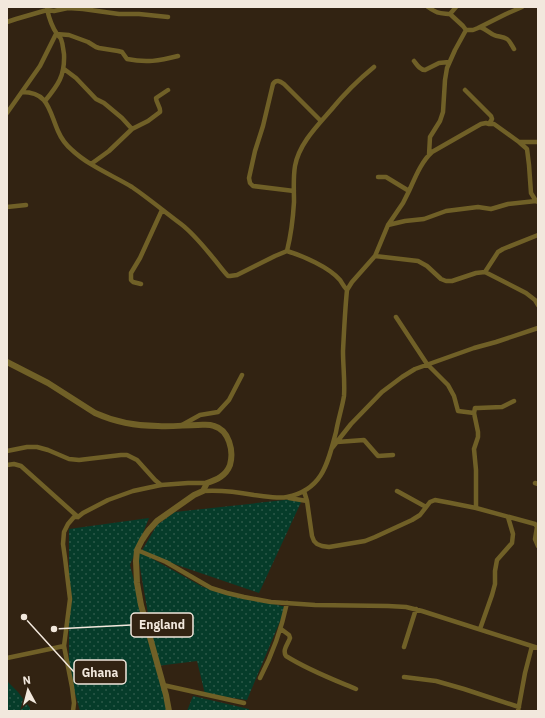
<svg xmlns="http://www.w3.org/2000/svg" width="545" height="718" font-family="'IBM Plex Sans',sans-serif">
<defs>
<pattern id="grass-dots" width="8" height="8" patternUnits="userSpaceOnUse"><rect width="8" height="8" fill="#063c2a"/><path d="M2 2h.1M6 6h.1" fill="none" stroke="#2b5848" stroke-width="1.8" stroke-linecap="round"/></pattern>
</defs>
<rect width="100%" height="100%" fill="#322312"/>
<path fill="url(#grass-dots)" d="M303 498 259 593 142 553 203 587 286 607 247 700 205 694 197 661 157 666 137 550 141 552 157 525 175 512Z
M149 518 130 565 168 711H80L69 672V529Z
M7 681 18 692 30 708V711H7Z
M193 696 249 709V711H187Z"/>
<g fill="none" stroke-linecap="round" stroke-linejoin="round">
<path stroke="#706027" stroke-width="4.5" d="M428 7C438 14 439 13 450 14L463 26 466 30H473L478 28 506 14 522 7
M450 14 456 7
M7 22 16 19 47 10 54 11 68 8 83 9 119 14H139L168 17
M480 27C486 29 489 33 494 35 498 37 503 36 507 39 510 41 512 46 514 49
M56 34 69 35 88 42 96 47 99 48 118 51 122 52 127 59C146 63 159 61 178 56
M414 61C417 65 420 70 425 70L439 63 449 62
M64 69 76 78 96 99 104 103 122 118 132 129
M465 90 491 116 492 119 489 124
M22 92C49 92 49 111 58 131 61 138 66 145 72 150 89 166 112 175 132 187 148 198 165 212 181 224 194 234 204 247 214 259 219 265 223 271 228 276H230L237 275 275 256 287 251C303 256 329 267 340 280 342 283 344 287 347 290
M45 101C58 85 65 76 64 54 63 49 63 44 61 39 60 37 58 36 57 34 52 27 49 18 47 9
M7 113 40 66 56 34
M519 142 527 149 529 165 531 193 536 201 538 202
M429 155 430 137 440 121 443 112 445 80 447 68 455 50 466 30
M91 164 109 151 132 129 148 121 160 112C161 107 156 103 156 98L168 90
M378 177H386L409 191C415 178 421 162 432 152L481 124 486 123 489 124H494L519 142H538
M294 191 253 186 250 183 249 178 255 151 263 126 273 84C276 79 280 81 284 84L321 121
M7 207 26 205
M388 225 405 221 424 219 446 211 478 207 491 209 508 204 536 201
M287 251C291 235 293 219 294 202 294 190 293 178 295 166 299 144 317 126 331 110 344 94 358 80 374 67
M375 256 418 261 427 266 441 279 446 281H452L476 273 485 272 526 293 535 300 538 305
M485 272 498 252 503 249 538 235
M141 284 133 282 131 280V273L140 258 162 210
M396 317 427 364 448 385 454 396 458 411 474 413
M182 425 200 415 218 412 229 400 242 375
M337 442 364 440 378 456 393 455
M332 448 351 424 382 392 402 377 415 369 474 348 496 342 538 328
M7 451 27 447H37L48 450 69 459 79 460 121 455H127L137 460 155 480 161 485
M7 465 14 464 21 466 78 517
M535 483 538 484
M203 491C220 490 238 492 254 495 265 496 277 499 287 497 323 490 328 462 336 432 338 420 342 408 344 396 345 381 343 366 343 351 344 331 345 310 347 290L352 282 375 256 388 225 403 203 409 191
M304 491 307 501 312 536 314 541 317 544 322 546 329 547 365 541 375 537 412 520 420 515 430 502 435 500 451 503 476 508 535 524 537 527 535 539 538 546
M397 491 426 507
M289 498 307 501
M476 508V470L474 449 478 437V432L474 413 475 408H478L502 407 514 401
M137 550 166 562 211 588 227 593 244 597 271 602 315 605 388 606 406 607 422 611 538 648
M281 629 289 635 290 638C288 644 282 650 286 656 308 670 332 679 356 689
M480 629 492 595 495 584V571L497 560 512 543 513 534 508 517
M404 647 416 609
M7 658 64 646
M404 677 436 681 464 689 519 707
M260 678C273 653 281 631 287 603
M163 685 244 703
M73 711 74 703 72 687 64 646 70 599 65 558 63 544 64 532 68 524 74 517H78L83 513 108 500 133 491 161 485 188 483H207
M518 711 525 673 532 646"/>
<path stroke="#706027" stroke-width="6" d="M7 362 48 383 95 413C115 422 137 426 158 426 172 427 185 425 198 425 204 425 209 424 214 426 229 430 234 451 230 465 226 476 216 480 207 483L203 491 194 495 157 521 148 531 142 540 137 550 136 561 137 583 141 605 166 695 169 711"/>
</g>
<path fill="none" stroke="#f2e8dd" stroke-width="1.5" d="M54 629L131 625M24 617L74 672"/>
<g fill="#f2e8dd" stroke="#322312" stroke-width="1.5">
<circle cx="54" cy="629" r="4"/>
<circle cx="24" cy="617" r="4"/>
</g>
<g fill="#322312" stroke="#f2e8dd" stroke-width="1.5">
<rect x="131" y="613" width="62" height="24" rx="4"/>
<rect x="74" y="660" width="52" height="24" rx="4"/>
</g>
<g font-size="12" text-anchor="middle" font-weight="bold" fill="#f2e8dd">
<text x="162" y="629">England</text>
<text x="100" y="677">Ghana</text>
</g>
<rect width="545" height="718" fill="none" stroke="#f2e8dd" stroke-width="16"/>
<g transform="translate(28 690) rotate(353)" stroke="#322312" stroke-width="3" paint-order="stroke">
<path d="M0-3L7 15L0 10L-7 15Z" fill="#f2e8dd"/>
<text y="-6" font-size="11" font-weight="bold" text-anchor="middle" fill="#f2e8dd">N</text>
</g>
</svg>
